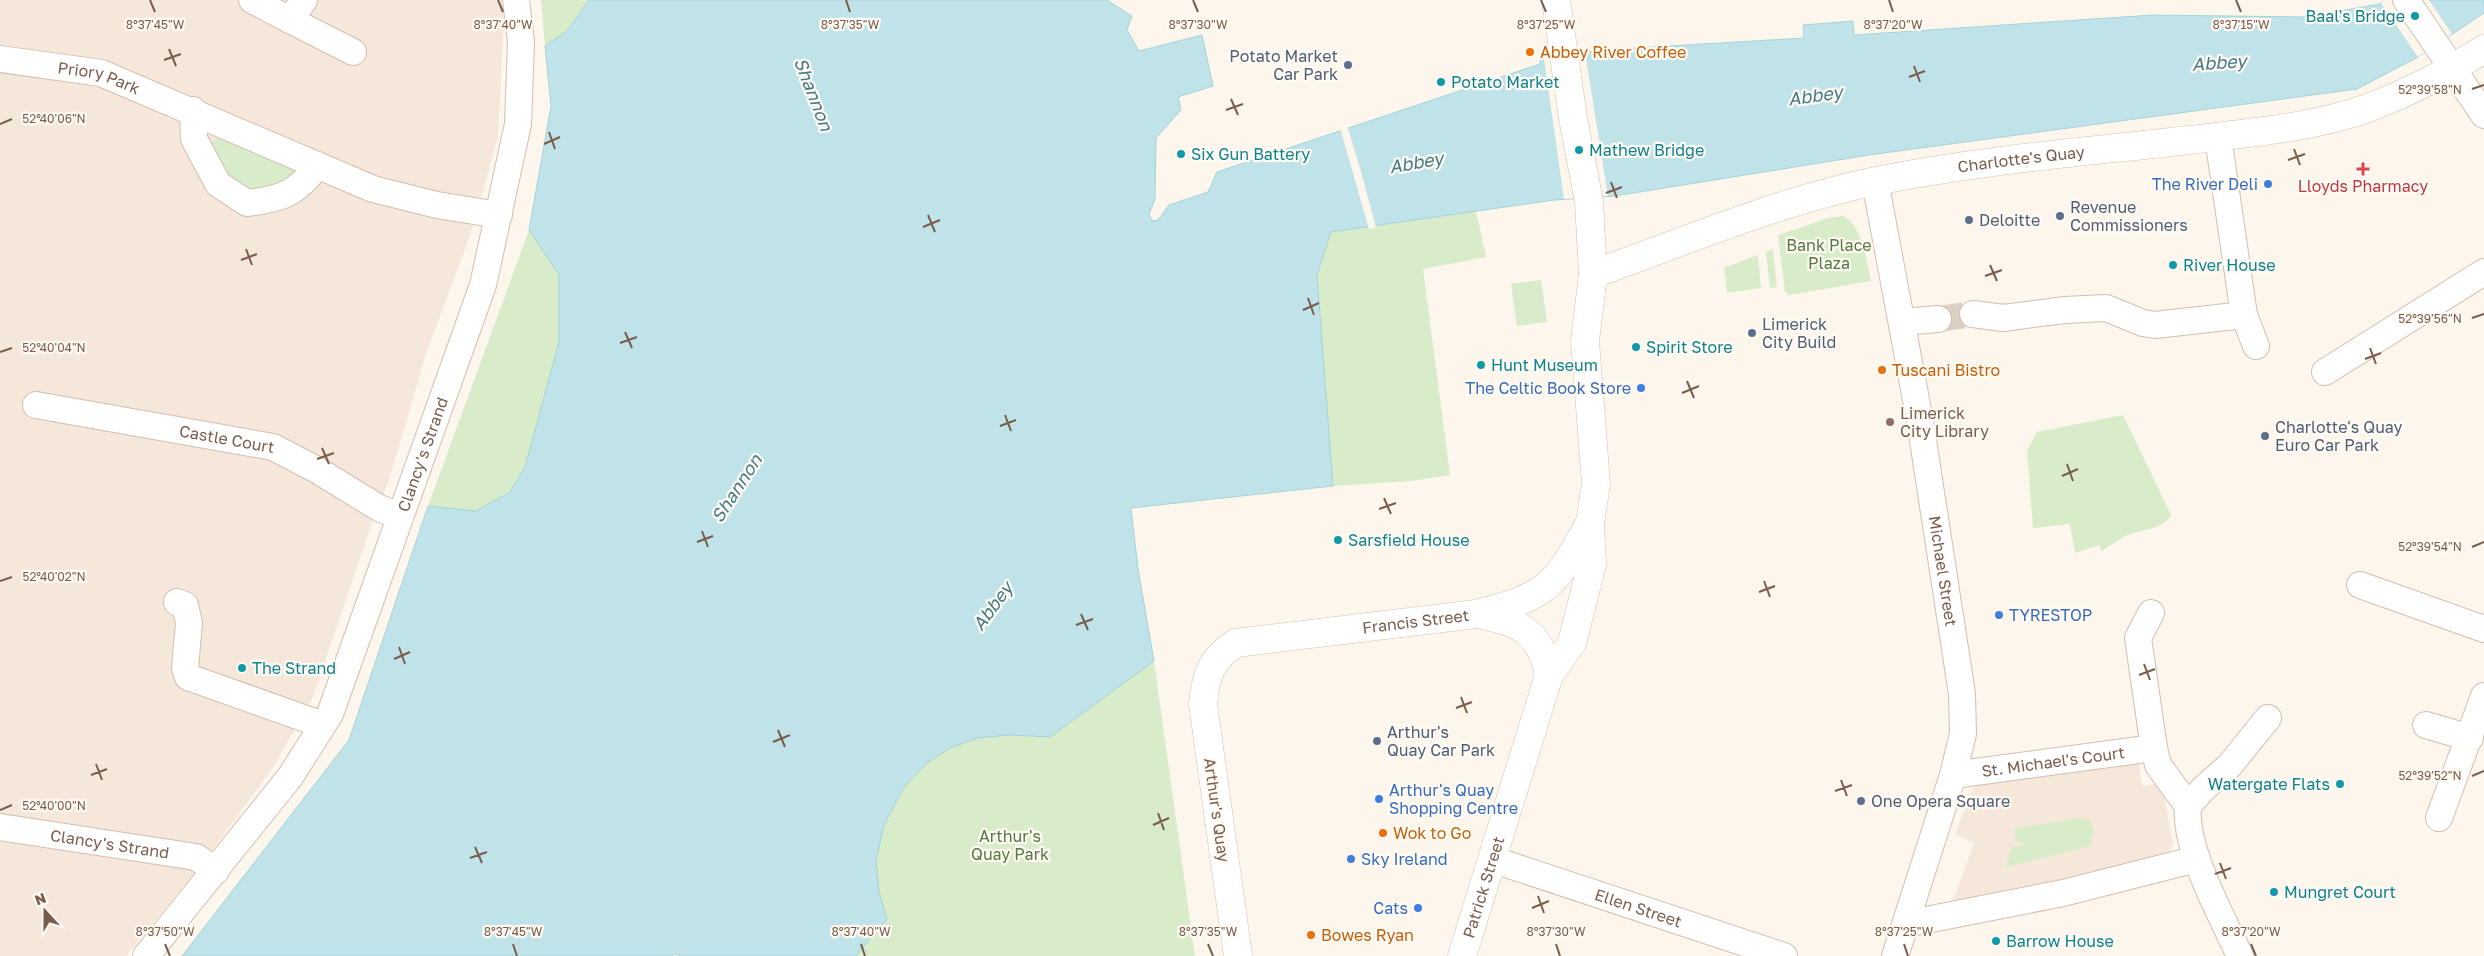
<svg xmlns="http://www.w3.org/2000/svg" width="2484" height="956" font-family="'Golos Text',sans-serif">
<rect width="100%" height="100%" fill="#fdf6ec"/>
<path fill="#f5e8da" d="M0 0H502L504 20 498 137 471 233 427 351 389 480 372 523 313 697 274 766 203 863 126 956H0Z
M2138 759 2142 786 2155 784 2163 789 2173 844 2167 855 2103 871 1953 901 1974 843 1955 834 1975 785Z"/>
<path fill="#d8ecc9" d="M541 0H589L567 31 545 46Z
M221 136 291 166 296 176 273 189 248 193 227 182 208 145Z
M1476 211 1486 257 1423 269 1450 475 1411 481 1333 486 1317 275 1331 232Z
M1843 216C1863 226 1866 260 1871 281L1790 295 1785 292 1778 235 1828 218Z
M529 230 559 275V342L525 467 510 492 476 511 428 506Z
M1773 249 1777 287 1770 288 1766 252Z
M1758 255 1761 288 1727 293 1724 268Z
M1541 280 1547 322 1517 326 1511 284Z
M2123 415 2171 515C2163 530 2140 529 2126 536 2117 540 2110 546 2102 551L2099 545 2075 553 2070 524 2033 528 2027 451 2037 432Z
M1154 661 1195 956H856L887 919 879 892 876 861 884 825 904 787 927 763 950 748 978 738 1008 735 1050 737Z
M2079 818 2090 820 2094 833 2090 837 2093 845 2006 867 2012 847H2023V843L2016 841 2014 829Z"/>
<path fill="#bfe3e8" stroke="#a5d3da" d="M589 0H1107L1132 16 1127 30 1139 51 1202 35 1213 86 1178 97 1181 110 1156 138 1155 199 1149 214 1152 221 1158 220 1169 205 1208 192 1217 172 1540 64V60L1600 50 1804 38 1803 25 1853 21 1854 35 2153 15 2305 17 2380 4 2384 0H2484V13L2418 57 2357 89 1869 155 1615 196 1554 200 1331 232 1317 275 1333 486 1131 508 1138 569 1154 661 1050 737 1008 735 978 738 950 748 927 763 904 787 884 825 876 861 879 892 887 919 856 956H681L674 954 672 956H182L349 740 428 506 476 511 510 492 525 467 559 342V275L529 230 551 106 545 46 567 31Z"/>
<path fill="#fdf6ec" d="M2384 0H2429L2452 34 2418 57 2381 3Z
M1585 52 1608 196 1564 199 1544 59Z
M1347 125 1362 175 1376 228 1369 229 1340 128Z"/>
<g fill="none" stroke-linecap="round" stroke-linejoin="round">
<path stroke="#dcd0c4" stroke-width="26" stroke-dasharray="26 13" stroke-linecap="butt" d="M1938 319 1973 314"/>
<defs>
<g id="street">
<path d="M252 0 290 20 304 0"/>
<path d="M2406 0 2484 115"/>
<path d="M290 20 353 52"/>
<path id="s1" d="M0 59 101 73 373 189 437 205 499 215"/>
<path d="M193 110 194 139 218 184 247 203C282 199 296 194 318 165"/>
<path d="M2218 137 2244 315 2256 346"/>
<path id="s2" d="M1875 181 1920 421 1962 694 1963 734 1953 775 1895 956"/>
<path d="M1973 314 2003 318 2065 310 2106 308 2143 323 2155 325 2244 315"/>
<path d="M1902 322 1938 319"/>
<path d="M2325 372 2484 272"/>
<path id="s3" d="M36 405 273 447 317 470 379 508 400 516"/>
<path d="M2360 585 2484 629"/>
<path d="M177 602 185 605 189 623 185 668 188 677 323 725"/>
<path d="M2151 613 2138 638 2154 748 2158 765 2188 806C2184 850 2222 916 2240 956"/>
<path d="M2426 725 2470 738"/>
<path id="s4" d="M1953 775 2154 748"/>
<path d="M2188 806 2203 789 2230 765 2268 718"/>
<path d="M2439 818 2484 696"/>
<path id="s5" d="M0 827 196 857 216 871"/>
<path id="s6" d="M1494 860 1784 956"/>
<path d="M1906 924 2063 893 2197 859"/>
<path id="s7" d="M146 956 290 777 330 714 483 285 518 124 521 42 516 0"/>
</g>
<g id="secondary">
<path id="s8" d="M1593 274C1686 241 1779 201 1876 181 1979 160 2085 152 2189 140 2248 133 2312 128 2368 108 2408 93 2448 72 2484 49"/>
<path d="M1478 614C1520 623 1540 630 1549 675"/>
<path id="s9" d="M1238 956 1203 704C1206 674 1210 660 1236 643L1476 614C1498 608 1526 602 1545 587 1565 572 1577 544 1590 523"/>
<path id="s10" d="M1462 956 1549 675 1572 643 1592 564 1590 523 1596 484 1585 341 1593 274 1589 202 1573 118 1556 0"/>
</g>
</defs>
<use href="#street" stroke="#d1beb0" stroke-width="28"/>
<use href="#secondary" stroke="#d6c0b0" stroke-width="29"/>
<use href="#street" stroke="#fff" stroke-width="26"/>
<use href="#secondary" stroke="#fff" stroke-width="28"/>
</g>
<path fill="none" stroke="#7a5c4d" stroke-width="2" d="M150 0 155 12M498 0 503 12M846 0 850 12M1193 0 1198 12M1541 0 1546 12M1889 0 1893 12M2236 0 2241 12M169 49 176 66M164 60 181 54M1914 66 1920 82M1909 77 1925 71M2472 89 2484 85M1231 99 1238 115M1226 110 1243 104M0 124 12 119M549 132 555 149M544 144 560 137M2294 149 2300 165M2288 160 2305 154M1611 182 1617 198M1606 193 1622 187M928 215 935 232M923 227 940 220M246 249 252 265M241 260 257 254M1990 265 1997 281M1985 276 2002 270M1308 298 1314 315M1303 310 1319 303M2472 318 2484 314M625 332 632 348M620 343 637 337M2370 348 2376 364M0 352 12 348M2365 359 2381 353M1687 381 1694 398M1682 393 1699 386M1005 415 1011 431M1000 426 1016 420M322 448 329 464M317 459 334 453M2067 464 2073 481M2062 476 2078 469M1384 498 1391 514M1379 509 1396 503M702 531 708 547M697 542 713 536M2472 547 2484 542M0 581 12 577M1764 581 1770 597M1759 592 1775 586M1081 614 1088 630M1076 625 1093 619M399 647 405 664M394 659 410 652M2144 664 2150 680M2139 675 2155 669M1461 697 1467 713M1456 708 1472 702M778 730 785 747M773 742 790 735M96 764 102 780M91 775 107 769M2472 776 2484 771M1841 780 1847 796M1835 791 1852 785M0 810 12 805M1158 813 1164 830M1153 825 1169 818M475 847 482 863M470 858 487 852M2220 863 2226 879M2215 874 2231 868M1538 896 1544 913M1532 908 1549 901M165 944 170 956M513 944 517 956M861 944 865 956M1208 944 1213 956M1556 944 1560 956M1904 944 1908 956M2251 944 2256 956"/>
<g fill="#0f9aa8" stroke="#fffaf3" stroke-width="2">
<circle cx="2415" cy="16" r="5"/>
<circle cx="1441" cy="82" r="5"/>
<circle cx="1579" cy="150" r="5"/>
<circle cx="1181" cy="154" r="5"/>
<circle cx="2173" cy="265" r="5"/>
<circle cx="1636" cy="347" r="5"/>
<circle cx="1481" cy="365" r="5"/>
<circle cx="1338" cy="540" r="5"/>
<circle cx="242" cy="668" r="5"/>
<circle cx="2340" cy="784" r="5"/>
<circle cx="2274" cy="892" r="5"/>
<circle cx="1996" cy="941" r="5"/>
</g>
<g fill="#e8710a" stroke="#fffaf3" stroke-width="2">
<circle cx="1530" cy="52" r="5"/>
<circle cx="1882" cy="370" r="5"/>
<circle cx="1383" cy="833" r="5"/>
<circle cx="1311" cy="935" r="5"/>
</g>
<g fill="#5c6f8a" stroke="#fffaf3" stroke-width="2">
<circle cx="1348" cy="65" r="5"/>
<circle cx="2060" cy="216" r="5"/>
<circle cx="1969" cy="220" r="5"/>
<circle cx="1752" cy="333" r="5"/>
<circle cx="2265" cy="436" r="5"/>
<circle cx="1377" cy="741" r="5"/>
<circle cx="1861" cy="801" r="5"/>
</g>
<path fill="#e0444e" stroke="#fffaf3" stroke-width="2" d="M2360.5 161.5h5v5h5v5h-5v5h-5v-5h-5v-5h5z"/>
<g fill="#3f7fe0" stroke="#fffaf3" stroke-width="2">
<circle cx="2268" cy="184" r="5"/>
<circle cx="1641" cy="388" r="5"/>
<circle cx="1999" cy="615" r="5"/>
<circle cx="1379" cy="799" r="5"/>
<circle cx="1351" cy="859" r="5"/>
<circle cx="1418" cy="908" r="5"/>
</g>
<circle fill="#8d6e63" stroke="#fffaf3" stroke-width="2" cx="1890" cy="422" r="5"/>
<g text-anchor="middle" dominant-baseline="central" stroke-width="4.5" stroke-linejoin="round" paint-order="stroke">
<g font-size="16" fill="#0d838f" stroke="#fffaf3" text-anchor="start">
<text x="2405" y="16" text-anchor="end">Baal's Bridge</text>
<text x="1451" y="82">Potato Market</text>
<text x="1589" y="150">Mathew Bridge</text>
<text x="1191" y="154">Six Gun Battery</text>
<text x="2183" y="265">River House</text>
<text x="1646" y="347">Spirit Store</text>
<text x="1491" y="365">Hunt Museum</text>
<text x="1348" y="540">Sarsfield House</text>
<text x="252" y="668">The Strand</text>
<text x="2330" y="784" text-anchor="end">Watergate Flats</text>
<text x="2284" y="892">Mungret Court</text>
<text x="2006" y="941">Barrow House</text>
</g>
<g font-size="16" fill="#c56008" stroke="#fffaf3" text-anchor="start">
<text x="1540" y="52">Abbey River Coffee</text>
<text x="1892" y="370">Tuscani Bistro</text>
<text x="1393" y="833">Wok to Go</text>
<text x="1321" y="935">Bowes Ryan</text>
</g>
<g font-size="16" fill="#4e5e75" stroke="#fffaf3" text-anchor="start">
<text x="1338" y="56" text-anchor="end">Potato Market<tspan x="1338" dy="18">Car Park</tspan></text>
<text x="2070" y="207">Revenue<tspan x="2070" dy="18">Commissioners</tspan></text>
<text x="1979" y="220">Deloitte</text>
<text x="1762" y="324">Limerick<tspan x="1762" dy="18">City Build</tspan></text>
<text x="2275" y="427">Charlotte's Quay<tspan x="2275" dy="18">Euro Car Park</tspan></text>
<text x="1387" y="732">Arthur's<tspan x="1387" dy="18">Quay Car Park</tspan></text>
<text x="1871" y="801">One Opera Square</text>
</g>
<g font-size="16" fill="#7a5c4d" stroke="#fffaf3">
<text stroke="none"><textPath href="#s1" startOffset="101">Priory Park</textPath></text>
<text stroke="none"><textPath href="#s8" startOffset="445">Charlotte's Quay</textPath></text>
<text stroke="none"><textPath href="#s3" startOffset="194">Castle Court</textPath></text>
<text stroke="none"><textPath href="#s7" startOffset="580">Clancy's Strand</textPath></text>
<text stroke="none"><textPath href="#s2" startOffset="396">Michael Street</textPath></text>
<text stroke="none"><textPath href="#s9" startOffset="508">Francis Street</textPath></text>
<text stroke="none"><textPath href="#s4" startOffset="101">St. Michael's Court</textPath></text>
<text transform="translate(1217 810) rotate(82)">Arthur's Quay</text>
<text stroke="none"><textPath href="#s5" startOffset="111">Clancy's Strand</textPath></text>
<text stroke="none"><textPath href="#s10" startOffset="72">Patrick Street</textPath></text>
<text stroke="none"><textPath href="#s6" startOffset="152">Ellen Street</textPath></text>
</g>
<g font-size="16" fill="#366cbe" stroke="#fffaf3" text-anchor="end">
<text x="2258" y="184">The River Deli</text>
<text x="1631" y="388">The Celtic Book Store</text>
<text x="2009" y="615" text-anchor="start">TYRESTOP</text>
<text x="1389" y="790" text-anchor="start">Arthur's Quay<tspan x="1389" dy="18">Shopping Centre</tspan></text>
<text x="1361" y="859" text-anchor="start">Sky Ireland</text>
<text x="1408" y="908">Cats</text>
</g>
<g font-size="16" fill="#be3a42" stroke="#fffaf3">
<text x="2363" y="186">Lloyds Pharmacy</text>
</g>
<g font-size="16" fill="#537a41" stroke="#fffaf3">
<text x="1829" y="245">Bank Place<tspan x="1829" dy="18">Plaza</tspan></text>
<text x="1010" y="836">Arthur's<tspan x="1010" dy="18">Quay Park</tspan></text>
</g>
<g font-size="16" fill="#785e54" stroke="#fffaf3" text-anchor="start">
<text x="1900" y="413">Limerick<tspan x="1900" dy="18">City Library</tspan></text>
</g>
<g font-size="18" font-style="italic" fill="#437c86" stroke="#fffaf3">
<text transform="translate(2219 62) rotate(-4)">Abbey</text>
<text transform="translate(814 94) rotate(69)">Shannon</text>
<text transform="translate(1815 95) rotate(-8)">Abbey</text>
<text transform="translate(1416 162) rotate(-10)">Abbey</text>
<text transform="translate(736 488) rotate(-57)">Shannon</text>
<text transform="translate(992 606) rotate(-54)">Abbey</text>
</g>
</g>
<g font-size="12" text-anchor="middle" fill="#7a5c4d" stroke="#fffaf3" stroke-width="4.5" stroke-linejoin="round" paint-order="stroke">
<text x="155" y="29">8°37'45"W</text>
<text x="503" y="29">8°37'40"W</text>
<text x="850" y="29">8°37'35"W</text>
<text x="1198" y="29">8°37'30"W</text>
<text x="1546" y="29">8°37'25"W</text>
<text x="1893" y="29">8°37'20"W</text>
<text x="2241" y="29">8°37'15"W</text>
<text x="2430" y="94">52°39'58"N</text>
<text x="54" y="123">52°40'06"N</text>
<text x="2430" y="323">52°39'56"N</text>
<text x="54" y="352">52°40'04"N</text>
<text x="2430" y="551">52°39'54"N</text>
<text x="54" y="581">52°40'02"N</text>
<text x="2430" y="780">52°39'52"N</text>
<text x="54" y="810">52°40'00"N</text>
<text x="165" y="936">8°37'50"W</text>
<text x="513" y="936">8°37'45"W</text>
<text x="861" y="936">8°37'40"W</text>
<text x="1208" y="936">8°37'35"W</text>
<text x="1556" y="936">8°37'30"W</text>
<text x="1904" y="936">8°37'25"W</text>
<text x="2251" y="936">8°37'20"W</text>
</g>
<g transform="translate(45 911) rotate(339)" stroke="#fffaf3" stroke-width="4" paint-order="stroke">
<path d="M0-4L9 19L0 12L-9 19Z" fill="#7a5c4d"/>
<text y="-8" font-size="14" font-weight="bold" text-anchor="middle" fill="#7a5c4d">N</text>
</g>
</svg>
